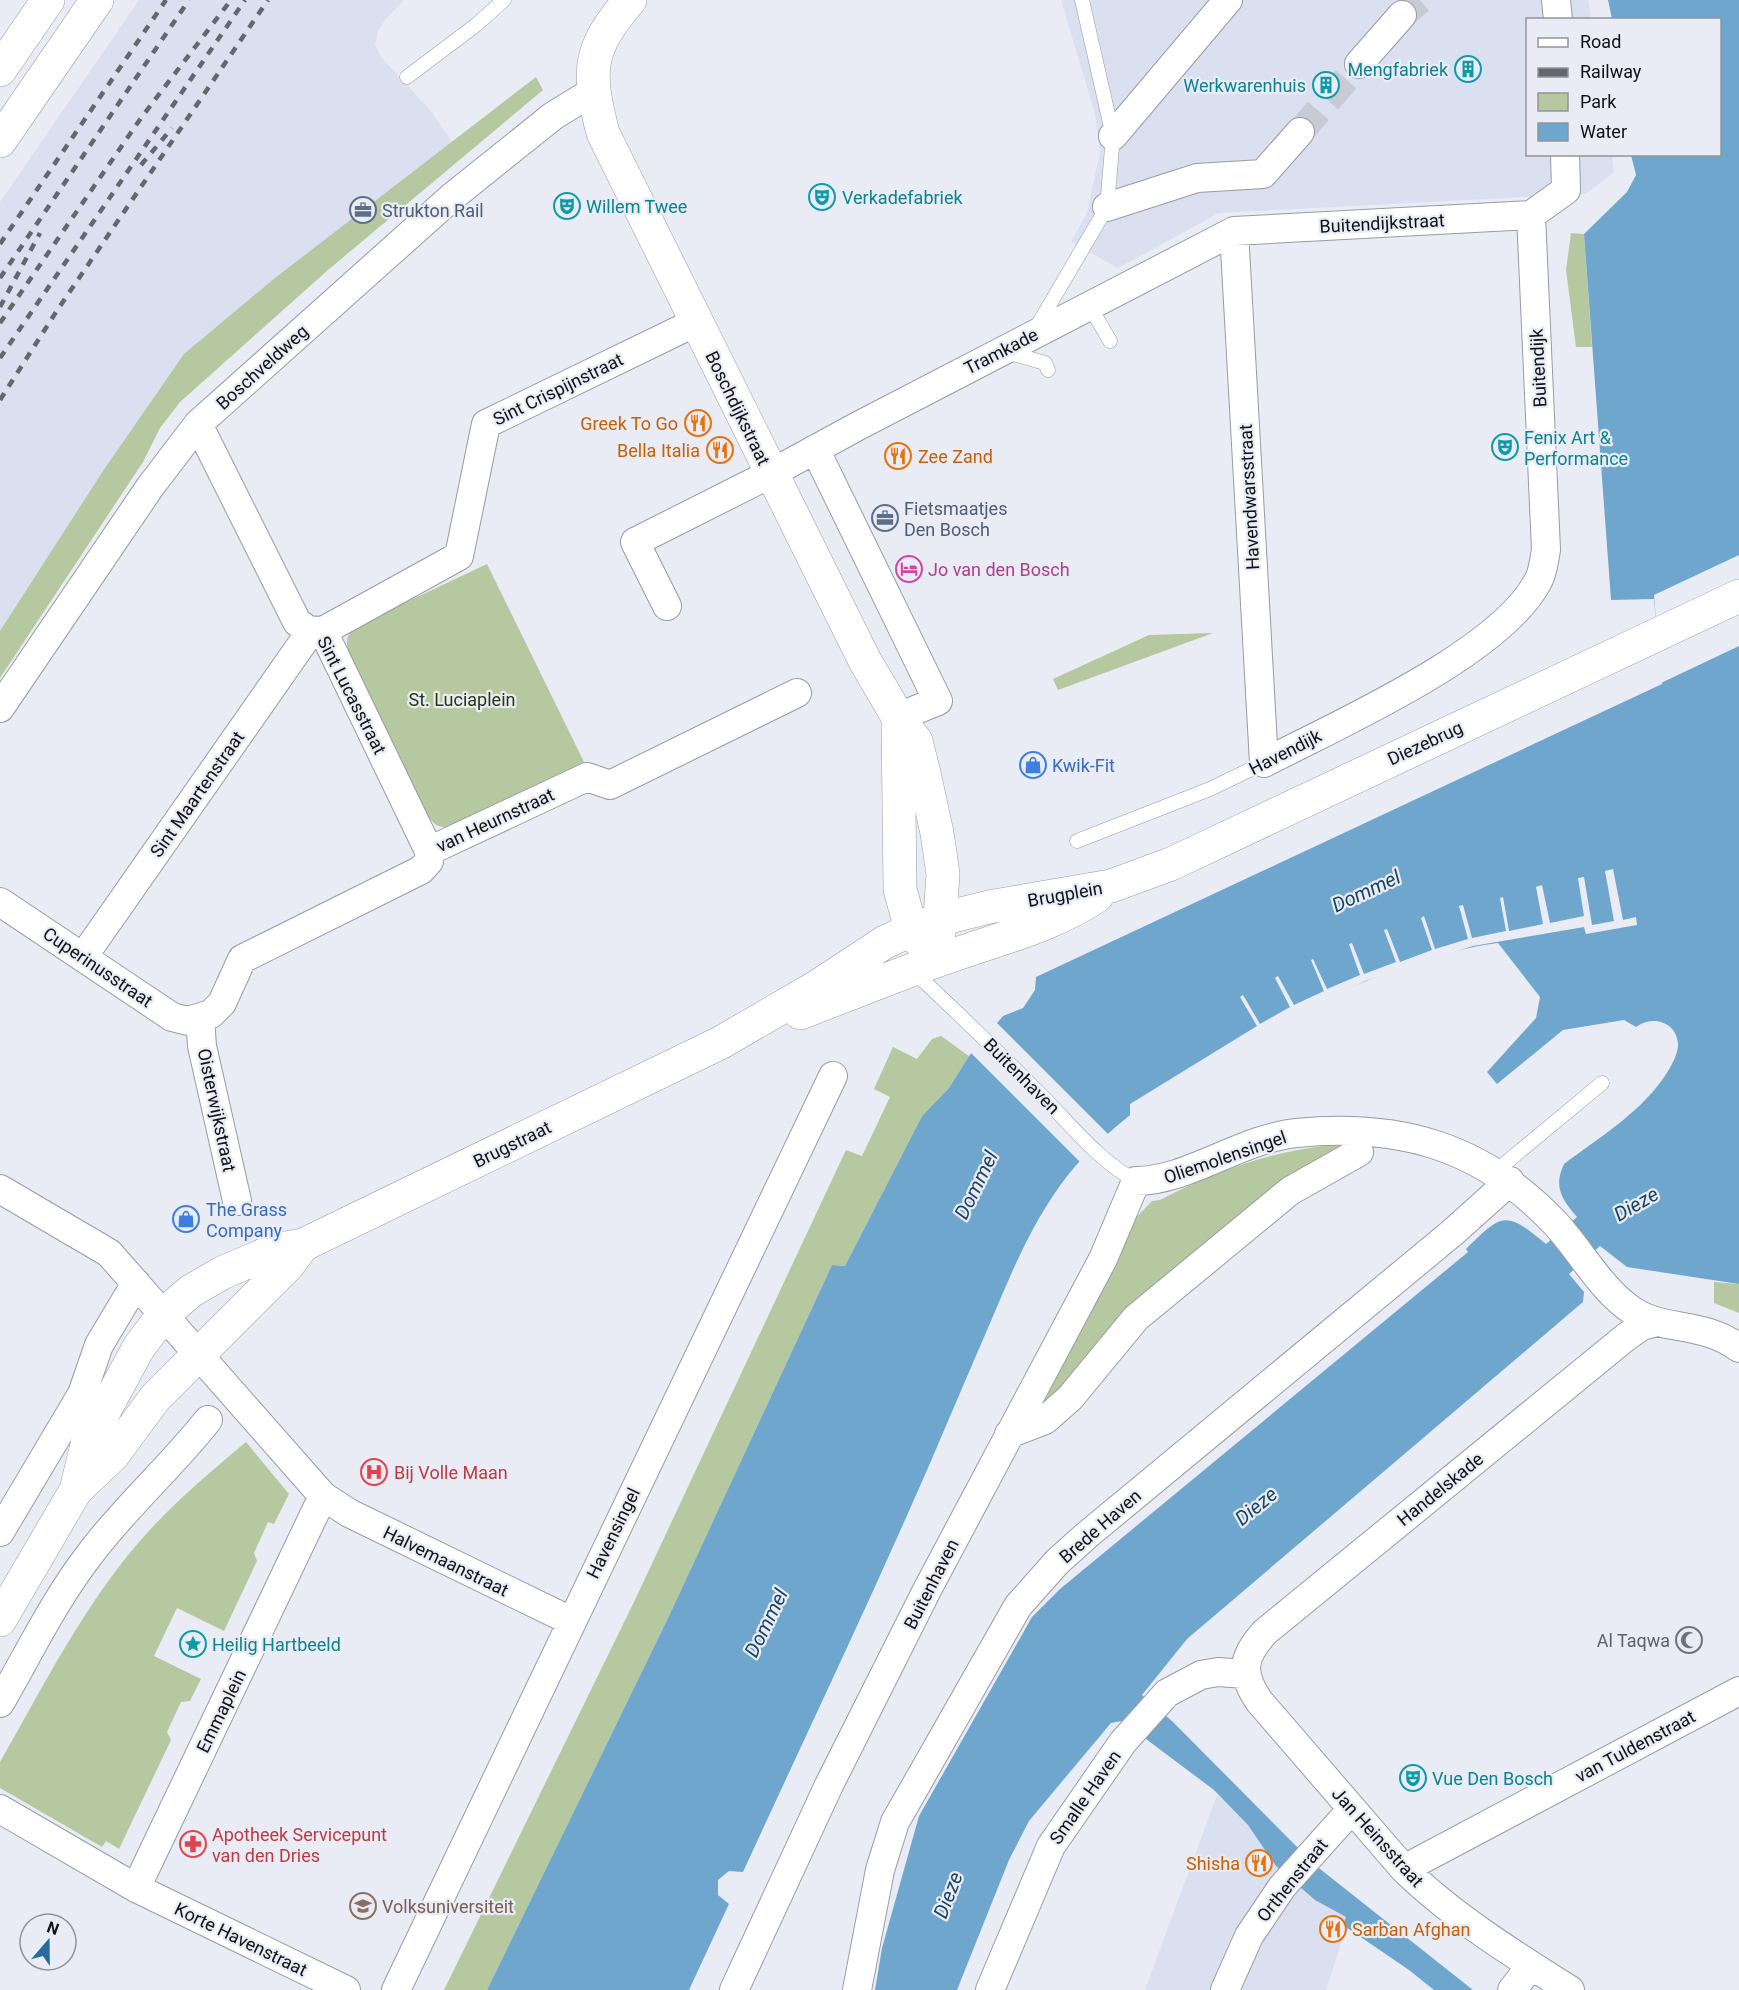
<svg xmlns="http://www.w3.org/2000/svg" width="1739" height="1990" font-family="Roboto,sans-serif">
<rect width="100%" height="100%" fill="#e9ecf5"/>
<path fill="#dae0f0" d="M139 0H404L385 20 378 32 375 44 382 58 430 110 460 153 180 395 0 658V202Z
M1061 0H1588L1591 19 1528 20V154L1612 155 1614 172 1586 194 1219 213 1118 268 1071 242 1087 213 1100 153 1095 114Z
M1217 1795 1356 1897 1326 1990H1145Z"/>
<path fill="#b5c89f" d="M536 77 543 90 328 270 180 402 160 428 143 462 0 678V631L103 471 184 354 275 278Z
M1571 233 1584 234 1592 347H1576L1566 270Z
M487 564 584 762 446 828 436 825 428 817 348 651C345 638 348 632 360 624Z
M1213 633 1058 690 1053 679 1149 635Z
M941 1036 969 1056 949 1088 922 1116 845 1266 832 1265 669 1616 487 1990H444L634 1602 846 1150 862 1156 890 1097 874 1089 893 1047 917 1059 932 1039Z
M1330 1145 1351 1146 1040 1410 1118 1257 1129 1225 1152 1201 1160 1200C1217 1170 1266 1153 1330 1145Z
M1714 1282 1739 1284V1313L1714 1303Z
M246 1442 289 1494 274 1524 268 1522 254 1553 257 1561 224 1631 177 1608 154 1656 201 1679 190 1701 181 1702 167 1732 171 1740 119 1849 106 1841 102 1847 0 1788V1762C43 1687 83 1607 139 1542 171 1505 209 1473 246 1442Z"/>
<path fill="#6fa6ce" d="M1608 0H1739V1284L1627 1267 1600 1246 1569 1274 1584 1292 1583 1302 1187 1639 1142 1695 1173 1722 1315 1865 1473 1990H1434L1409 1970 1343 1925 1346 1917 1315 1900 1276 1866 1248 1825 1214 1790 1122 1721 1111 1723 1029 1821 1009 1860 957 1990H875L882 1948 919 1816 1032 1617 1060 1589 1468 1252 1466 1249C1503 1212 1506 1211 1546 1244L1577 1217C1562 1199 1553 1187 1564 1164 1597 1139 1637 1115 1662 1080 1669 1071 1679 1054 1678 1043 1676 1021 1651 1015 1636 1027L1624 1020 1563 1030 1497 1084 1487 1072 1536 1018 1540 997 1498 943C1375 958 1146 1077 1068 1175 1033 1220 1013 1269 991 1321 971 1367 951 1414 931 1461 871 1599 806 1735 743 1872L729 1871 718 1880V1895L729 1904 689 1990H487L669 1616 832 1265 845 1266 922 1116 949 1088 969 1056 1003 1016 1023 1008 1035 990 1036 977 1662 684 1654 599 1611 600 1584 234 1627 192 1636 175 1631 155 1720 154V20L1612 19Z"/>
<path fill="#e9ecf5" d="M1739 555V646L1661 683 1654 595Z
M1613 869 1623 920 1636 917 1637 925 1586 934 1584 927 1473 946 1365 981 1263 1031 1189 1074 1130 1116V1104L1257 1026 1240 997 1243 995 1260 1024 1290 1007 1275 978 1278 976 1294 1005 1324 991 1311 960 1313 959 1327 989 1360 975 1349 944 1352 943 1364 974 1396 962 1384 930 1387 929 1400 962 1432 950 1421 918 1424 916 1435 949 1468 939 1459 906 1463 905 1472 938 1506 931 1500 898 1503 897 1509 931 1543 924 1536 887 1542 885 1550 923 1584 916 1578 878 1584 877 1592 925 1614 921 1605 871Z
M995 1021 1110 1136 1082 1164 969 1051Z"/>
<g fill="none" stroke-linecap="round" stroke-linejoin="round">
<path stroke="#c8cbd3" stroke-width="28" stroke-dasharray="28 14" stroke-linecap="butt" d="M1402 15 1420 0
M1300 132 1359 64"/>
<defs>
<path id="lane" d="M407 77 476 25 504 0
M1089 305 1110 341
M1036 328 1107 207 1113 136 1082 0
M1006 352 1045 363 1048 370
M1077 841 1210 789 1264 763
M913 971C957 1012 999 1053 1041 1095 1071 1125 1099 1161 1136 1181
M1496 1171 1602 1083"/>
<path id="street" d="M1556 0 1558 20
M1359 64 1402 15
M1113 136 1228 0
M1107 207 1197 178 1263 174 1300 132
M1531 215 1566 190 1565 154
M1234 231 1264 763C1337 725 1501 653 1538 581 1543 573 1544 560 1546 550L1531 215
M198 424 297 622 308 630 323 631 429 851
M815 449 938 701 898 717
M667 606 635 542 770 474 858 426 1234 231 1531 215
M323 631 459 556 486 424 696 322
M0 708 150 487 198 424 452 197 553 116 592 92
M0 902 172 1017 188 1021 211 1014 222 1003 242 959 421 870 429 861V851L587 777 610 785 797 693
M83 957 304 641 308 630
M200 1018 202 1046 237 1201
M0 1189 109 1253 323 1496 349 1513 571 1621
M1009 1434 1045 1420 1070 1398 1136 1318 1290 1191 1359 1152
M0 1532 82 1394 99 1345 136 1283
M0 1703C29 1653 55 1599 90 1554 126 1506 171 1467 208 1420
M0 1809 136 1888 346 1990
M1404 1869 1739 1691
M136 1888 323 1496
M396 1990 833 1076
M734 1990 829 1785 927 1590 1103 1259 1136 1181C1188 1181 1240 1139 1296 1133 1400 1123 1482 1146 1555 1223 1581 1251 1601 1290 1633 1311 1665 1332 1703 1321 1739 1348
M857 1990 880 1870 895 1822 1018 1606 1057 1562 1087 1535 1452 1233 1510 1181
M990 1990 1051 1846 1123 1742 1167 1693 1201 1675 1218 1672 1246 1674
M1225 1990 1249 1936 1282 1887 1352 1809
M1512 1990 1531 1966
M1570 1990C1513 1954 1452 1916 1404 1869L1259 1701C1240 1673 1242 1657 1265 1632L1626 1337 1642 1326 1657 1322"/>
<path id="secondary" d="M630 0C587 50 587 71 603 133L865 661 898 717 916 741 924 773 937 833 943 874 937 960
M0 70 48 0
M0 141 97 0
M898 725 900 889 911 930 924 946
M800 1013C848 995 896 975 945 958 997 939 1051 927 1097 896
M76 1490 113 1455 155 1398 288 1265 303 1245
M0 1620 76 1490 88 1441 139 1347 164 1314 191 1291 222 1273 275 1250 303 1245 720 1043 815 988 885 942 911 930 941 919 989 907 1111 886 1171 864 1739 596"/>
</defs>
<use href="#lane" stroke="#989ba3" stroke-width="15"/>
<use href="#street" stroke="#989ba3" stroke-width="30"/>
<use href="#secondary" stroke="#989ba3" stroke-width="34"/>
<use href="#lane" stroke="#fff" stroke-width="14"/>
<use href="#street" stroke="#fff" stroke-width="28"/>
<use href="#secondary" stroke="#fff" stroke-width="33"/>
<path stroke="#65676c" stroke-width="4.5" stroke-dasharray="8 8" stroke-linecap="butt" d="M141 165 172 128
M0 244 166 0
M0 278 189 0
M0 307 40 233
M0 323 141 118 231 0
M0 358 245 0
M0 400 58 309 268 0"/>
</g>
<defs>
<symbol id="building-ring" viewBox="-11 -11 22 22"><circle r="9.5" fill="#e9ecf5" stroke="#0f9aa8" stroke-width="1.5"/><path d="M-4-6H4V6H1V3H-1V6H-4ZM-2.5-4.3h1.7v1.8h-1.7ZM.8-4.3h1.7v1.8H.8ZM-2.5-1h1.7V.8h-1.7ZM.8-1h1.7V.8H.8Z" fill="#0f9aa8"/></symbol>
<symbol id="theatre-ring" viewBox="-11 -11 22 22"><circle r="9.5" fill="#e9ecf5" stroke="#0f9aa8" stroke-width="1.5"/><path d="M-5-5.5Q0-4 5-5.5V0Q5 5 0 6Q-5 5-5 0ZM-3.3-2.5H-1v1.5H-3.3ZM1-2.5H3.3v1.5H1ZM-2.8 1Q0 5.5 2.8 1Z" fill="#0f9aa8"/></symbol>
<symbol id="office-ring" viewBox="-11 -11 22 22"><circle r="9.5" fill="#e9ecf5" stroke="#5c6f8a" stroke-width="1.5"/><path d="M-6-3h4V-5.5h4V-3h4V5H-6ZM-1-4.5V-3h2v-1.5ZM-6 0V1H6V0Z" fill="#5c6f8a"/></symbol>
<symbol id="restaurant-ring" viewBox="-11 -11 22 22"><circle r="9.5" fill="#e9ecf5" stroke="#e8710a" stroke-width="1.5"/><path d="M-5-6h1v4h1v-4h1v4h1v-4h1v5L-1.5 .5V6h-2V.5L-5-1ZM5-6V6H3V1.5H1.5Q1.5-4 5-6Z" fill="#e8710a"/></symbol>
<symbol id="hotel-ring" viewBox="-11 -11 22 22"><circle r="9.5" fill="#e9ecf5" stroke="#d1479c" stroke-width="1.5"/><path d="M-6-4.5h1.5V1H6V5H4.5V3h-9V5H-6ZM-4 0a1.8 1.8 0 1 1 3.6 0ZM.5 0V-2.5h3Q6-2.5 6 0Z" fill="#d1479c"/></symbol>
<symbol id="shop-ring" viewBox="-11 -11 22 22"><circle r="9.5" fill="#e9ecf5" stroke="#3f7fe0" stroke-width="1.5"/><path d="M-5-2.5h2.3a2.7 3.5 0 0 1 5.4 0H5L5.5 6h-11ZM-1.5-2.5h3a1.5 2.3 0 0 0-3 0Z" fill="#3f7fe0"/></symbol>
<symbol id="hospital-ring" viewBox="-11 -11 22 22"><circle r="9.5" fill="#e9ecf5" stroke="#e0444e" stroke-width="1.5"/><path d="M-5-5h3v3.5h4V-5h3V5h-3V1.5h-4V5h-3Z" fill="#e0444e"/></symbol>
<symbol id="mosque-ring" viewBox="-11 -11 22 22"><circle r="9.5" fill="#e9ecf5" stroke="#6b7280" stroke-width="1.5"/><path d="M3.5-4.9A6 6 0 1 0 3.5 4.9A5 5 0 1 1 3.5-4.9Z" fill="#6b7280"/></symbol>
<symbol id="sight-ring" viewBox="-11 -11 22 22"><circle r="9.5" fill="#e9ecf5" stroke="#0f9aa8" stroke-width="1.5"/><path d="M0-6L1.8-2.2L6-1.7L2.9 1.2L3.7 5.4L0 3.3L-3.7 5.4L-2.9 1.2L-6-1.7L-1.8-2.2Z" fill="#0f9aa8"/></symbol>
<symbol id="pharmacy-ring" viewBox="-11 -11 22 22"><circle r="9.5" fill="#e9ecf5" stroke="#e0444e" stroke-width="1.5"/><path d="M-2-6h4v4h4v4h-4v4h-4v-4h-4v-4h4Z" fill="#e0444e"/></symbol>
<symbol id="university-ring" viewBox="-11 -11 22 22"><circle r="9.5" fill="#e9ecf5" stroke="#8d6e63" stroke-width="1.5"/><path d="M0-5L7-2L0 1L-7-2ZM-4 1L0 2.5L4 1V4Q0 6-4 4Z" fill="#8d6e63"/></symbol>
</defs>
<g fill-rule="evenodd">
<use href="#building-ring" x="1453" y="54" width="30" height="30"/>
<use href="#building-ring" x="1311" y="70" width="30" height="30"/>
<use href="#theatre-ring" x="807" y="182" width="30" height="30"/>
<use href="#theatre-ring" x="552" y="191" width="30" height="30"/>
<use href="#office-ring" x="348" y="195" width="30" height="30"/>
<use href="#restaurant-ring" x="683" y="408" width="30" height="30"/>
<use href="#theatre-ring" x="1490" y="432" width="30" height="30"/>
<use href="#restaurant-ring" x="705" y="435" width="30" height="30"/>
<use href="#restaurant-ring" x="883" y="441" width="30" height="30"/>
<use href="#office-ring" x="870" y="503" width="30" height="30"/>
<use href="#hotel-ring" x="894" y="554" width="30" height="30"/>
<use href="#shop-ring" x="1018" y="750" width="30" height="30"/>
<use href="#shop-ring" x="171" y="1204" width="30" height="30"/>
<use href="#hospital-ring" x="359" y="1457" width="30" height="30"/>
<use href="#mosque-ring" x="1674" y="1625" width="30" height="30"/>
<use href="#sight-ring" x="178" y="1629" width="30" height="30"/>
<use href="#theatre-ring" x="1398" y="1763" width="30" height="30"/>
<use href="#pharmacy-ring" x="178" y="1829" width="30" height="30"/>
<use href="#restaurant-ring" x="1244" y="1848" width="30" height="30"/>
<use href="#university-ring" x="348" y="1891" width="30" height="30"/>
<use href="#restaurant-ring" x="1318" y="1914" width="30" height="30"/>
</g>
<g text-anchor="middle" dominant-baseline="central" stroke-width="4.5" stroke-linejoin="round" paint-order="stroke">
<g font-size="18" fill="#0d838f" stroke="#e9ecf5" text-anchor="start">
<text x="1448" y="69" text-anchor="end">Mengfabriek</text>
<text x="1306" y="85" text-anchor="end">Werkwarenhuis</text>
<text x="842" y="197">Verkadefabriek</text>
<text x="586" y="206">Willem Twee</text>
<text x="1524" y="437">Fenix Art &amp;<tspan x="1524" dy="21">Performance</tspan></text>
<text x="212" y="1644">Heilig Hartbeeld</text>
<text x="1432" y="1778">Vue Den Bosch</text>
</g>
<g font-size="18" fill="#4e5e75" stroke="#e9ecf5" text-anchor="start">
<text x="382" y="210">Strukton Rail</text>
<text x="904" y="508">Fietsmaatjes<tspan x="904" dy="21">Den Bosch</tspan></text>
</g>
<g font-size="18" fill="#101114" stroke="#e9ecf5">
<text transform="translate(1382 223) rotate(-3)">Buitendijkstraat</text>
<text transform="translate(1001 351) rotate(-27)">Tramkade</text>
<text transform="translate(262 367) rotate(-42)">Boschveldweg</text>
<text transform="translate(1538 368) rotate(-93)">Buitendijk</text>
<text transform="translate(558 389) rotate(-26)">Sint Crispijnstraat</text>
<text transform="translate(738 408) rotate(64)">Boschdijkstraat</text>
<text transform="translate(1249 497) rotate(-93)">Havendwarsstraat</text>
<text transform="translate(352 695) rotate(63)">Sint Lucasstraat</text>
<text transform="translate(1425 743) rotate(-25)">Diezebrug</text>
<text transform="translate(1285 752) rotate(-27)">Havendijk</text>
<text transform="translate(197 794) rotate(-55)">Sint Maartenstraat</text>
<text transform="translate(495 820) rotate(-25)">van Heurnstraat</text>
<text transform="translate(1065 894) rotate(-10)">Brugplein</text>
<text transform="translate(98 967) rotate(34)">Cuperinusstraat</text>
<text transform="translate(1022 1076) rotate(45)">Buitenhaven</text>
<text transform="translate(217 1110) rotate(78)">Oisterwijkstraat</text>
<text transform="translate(512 1144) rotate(-26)">Brugstraat</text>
<text transform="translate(1225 1157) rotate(-19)">Oliemolensingel</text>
<text transform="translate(1440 1489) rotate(-39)">Handelskade</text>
<text transform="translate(1100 1526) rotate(-41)">Brede Haven</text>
<text transform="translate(613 1533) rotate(-64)">Havensingel</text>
<text transform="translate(446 1561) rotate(26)">Halvemaanstraat</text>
<text transform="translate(931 1584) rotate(-63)">Buitenhaven</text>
<text transform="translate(221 1711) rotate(-64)">Emmaplein</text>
<text transform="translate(1635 1746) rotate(-28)">van Tuldenstraat</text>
<text transform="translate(1085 1797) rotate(-55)">Smalle Haven</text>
<text transform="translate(1378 1837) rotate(48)">Jan Heinsstraat</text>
<text transform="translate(1292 1880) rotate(-51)">Orthenstraat</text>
<text transform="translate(241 1939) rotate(26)">Korte Havenstraat</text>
</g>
<g font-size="18" fill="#c56008" stroke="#e9ecf5" text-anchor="end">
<text x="678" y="423">Greek To Go</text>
<text x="700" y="450">Bella Italia</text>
<text x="918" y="456" text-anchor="start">Zee Zand</text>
<text x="1240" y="1863">Shisha</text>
<text x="1352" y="1929" text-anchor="start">Sarban Afghan</text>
</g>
<g font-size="18" fill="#b23c85" stroke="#e9ecf5" text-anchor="start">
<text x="928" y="569">Jo van den Bosch</text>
</g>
<g font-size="18" fill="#28380e" stroke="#e9ecf5">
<text x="462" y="699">St. Luciaplein</text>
</g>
<g font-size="18" fill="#366cbe" stroke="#e9ecf5" text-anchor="start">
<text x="1052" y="765">Kwik-Fit</text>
<text x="206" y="1209">The Grass<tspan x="206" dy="21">Company</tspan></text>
</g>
<g font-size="18" fill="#be3a42" stroke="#e9ecf5" text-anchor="start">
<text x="394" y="1472">Bij Volle Maan</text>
<text x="212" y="1834">Apotheek Servicepunt<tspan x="212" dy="21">van den Dries</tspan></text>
</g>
<g font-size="18" fill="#5b616d" stroke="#e9ecf5" text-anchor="end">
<text x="1670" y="1640">Al Taqwa</text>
</g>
<g font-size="18" fill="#785e54" stroke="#e9ecf5" text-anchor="start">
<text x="382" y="1906">Volksuniversiteit</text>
</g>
<g font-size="20" font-style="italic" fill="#19435f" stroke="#e9ecf5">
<text transform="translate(1366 891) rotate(-25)">Dommel</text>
<text transform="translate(976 1185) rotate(-64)">Dommel</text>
<text transform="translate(1636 1204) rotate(-30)">Dieze</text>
<text transform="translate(1256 1506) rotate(-39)">Dieze</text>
<text transform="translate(766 1623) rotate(-64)">Dommel</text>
<text transform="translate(948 1895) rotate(-69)">Dieze</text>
</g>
</g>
<rect x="1526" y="18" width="195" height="138" fill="#e9ecf5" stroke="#92949b" stroke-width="1.5"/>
<rect x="1538" y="38" width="30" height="9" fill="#ffffff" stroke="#92949b" stroke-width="1.5"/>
<text x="1580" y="48" font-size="18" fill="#101114">Road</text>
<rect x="1538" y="68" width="30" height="9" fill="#65676c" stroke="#92949b" stroke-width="1.5"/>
<text x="1580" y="78" font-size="18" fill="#101114">Railway</text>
<rect x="1538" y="93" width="30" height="18" fill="#b5c89f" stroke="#92949b" stroke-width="1.5"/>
<text x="1580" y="108" font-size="18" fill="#101114">Park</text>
<rect x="1538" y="123" width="30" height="18" fill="#6fa6ce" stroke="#92949b" stroke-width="1.5"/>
<text x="1580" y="138" font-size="18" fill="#101114">Water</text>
<g transform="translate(48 1942) rotate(20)"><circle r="28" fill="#e9ecf5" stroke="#92949b" stroke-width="1.5"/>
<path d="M0-4.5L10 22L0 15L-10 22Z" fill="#276ba0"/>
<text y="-9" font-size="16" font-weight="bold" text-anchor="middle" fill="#101114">N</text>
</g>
</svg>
